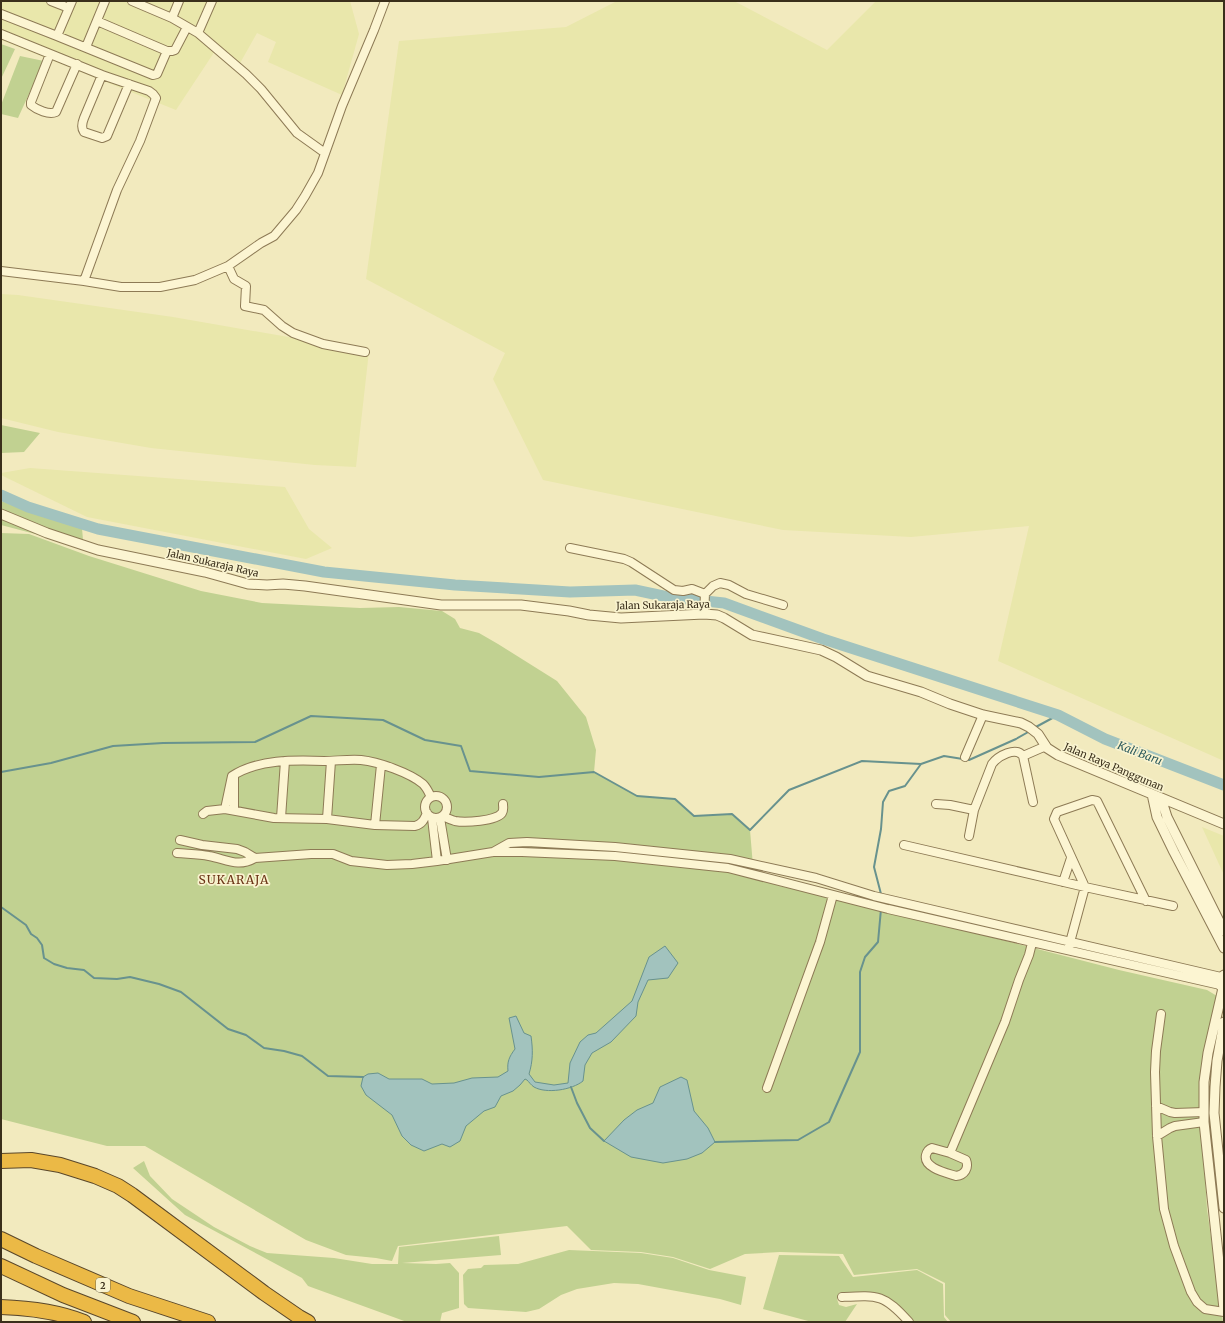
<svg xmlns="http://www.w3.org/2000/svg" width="1225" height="1323" font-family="Merriweather,serif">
<rect width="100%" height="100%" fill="#f2eabe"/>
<path fill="#e9e7ab" d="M1 1H350L359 34 342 95 268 62 276 42 257 33 239 65 215 51 176 110 1 40Z
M617 1H734L827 50 876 1H1224V761L998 661 1029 526 911 537 783 530 543 480 493 379 505 353 366 279 399 41 566 27Z
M1 294 18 295 173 317 369 351 356 467 315 465 151 448 58 432 1 418Z
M30 468 285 487 309 529 332 548 306 559 87 517 1 475V473Z
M1202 827 1224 836V875Z"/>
<path fill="#c1d191" d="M1 44 15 49 1 79Z
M20 56 44 61 18 118 1 114V105Z
M1 425 40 433 24 452 1 453Z
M1 501 82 528 83 540H58L1 525Z
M1 533 29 534 89 556 201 591 262 603 360 608 399 607 442 611 455 619 460 628 479 633 498 644 557 681 586 717 596 750 594 772 637 796 675 799 694 816 732 814 750 830 754 878 780 886 924 920 1119 970 1207 990 1217 996 1211 1034 1203 1143 1207 1209 1223 1322H951L945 1315V1283L917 1269 854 1275 843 1254 780 1252 745 1254 710 1269 673 1257 641 1252 591 1250 567 1226 398 1246 392 1261 376 1258 346 1255 306 1240 145 1146H107L1 1119Z
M144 1161 150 1176 172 1199 214 1227 250 1246 267 1253 334 1258 372 1264H398L399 1247 499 1236 501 1255 402 1263 436 1264 450 1263 459 1273V1308L442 1313 440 1322H407L308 1286 302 1278 185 1215 133 1168Z
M569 1250 641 1253 673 1258 709 1270 746 1277 741 1305 720 1299 638 1284 614 1283 577 1289 561 1295 539 1309 526 1312 468 1308 464 1304 463 1275 468 1269 481 1268 484 1265 518 1264Z
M779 1255 839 1256 853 1277 917 1270 943 1284 944 1317 948 1322H911L882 1303 868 1298 854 1297C849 1292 846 1291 839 1293L837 1299 839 1305 846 1307 857 1304 845 1322H812L763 1309Z"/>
<path fill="#a2c3be" stroke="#68928e" d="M665 946 678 963 668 978 648 980 638 1002 636 1016 611 1042 592 1053 585 1065 583 1081C572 1090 546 1094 534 1087 531 1085 529 1082 527 1080L525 1079 520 1085 513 1091 501 1096 495 1107 484 1111 466 1126 460 1141 450 1147 442 1144 424 1151 411 1145 402 1136 392 1115 366 1095 361 1086 363 1077 368 1074 378 1073 389 1079H422L432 1084 454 1083 472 1078 498 1077 508 1071C507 1062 509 1057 515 1049L509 1018 516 1016 524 1033 531 1036C533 1050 533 1061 529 1074L535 1082 554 1085 568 1083 570 1063 580 1042 588 1035 596 1033 632 1001 649 957Z
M681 1077 687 1080 694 1111 708 1128 715 1142 702 1153 687 1159 663 1163 631 1157 604 1141 624 1120 637 1110 653 1103 660 1087Z"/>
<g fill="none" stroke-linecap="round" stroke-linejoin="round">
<path stroke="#68928e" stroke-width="2" d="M1034 728 1058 715
M1 772 51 763 113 746 163 743 255 742 311 716 383 720 425 740 461 746 470 771 539 777 594 772 637 796 675 799 694 816 732 814 750 830 789 790 862 761 921 764
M881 894 874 867 881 829 883 802 889 791 905 786 921 764 944 756 969 760 1016 739 1030 731
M1 907 26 925 31 934 37 938 42 945 44 958 54 964 67 968 84 970 94 978 117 979 130 977 159 984 181 992 228 1029 246 1035 264 1048 284 1051 302 1056 328 1076 363 1077
M571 1087 577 1103 590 1128 604 1141
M715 1142 798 1140 829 1122 860 1052V972L865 957 878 942 881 909"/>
<path stroke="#a2c3be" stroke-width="11" d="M1 495 28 507 98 529 324 572 455 585 570 592 635 590 668 597 724 603 823 639 1058 715 1105 739 1224 785"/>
<defs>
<path id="minor" d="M51 1 69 8
M72 1 57 36 153 75 157 74 167 51
M132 1 172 18 198 33 246 74 261 89 297 133 325 153
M1 14 57 36
M172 18 179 1
M97 21 167 51H172L175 50 187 27
M198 33 212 1
M1 34 102 75 149 91 153 94 156 98 140 141 117 190 84 281
M86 47 105 1
M50 54 31 102V105C37 110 49 115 56 112L77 64
M102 75 84 118C82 123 81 128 84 132L102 138 107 136 129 84
M228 266 234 279 246 286 245 306 264 310 282 326 293 333 323 344 365 352
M1 271 84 281 121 287H160L195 280 228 266 261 243 274 236 296 210 305 196 318 173 342 106 374 30 385 1
M570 548 624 559 631 562 674 590 683 591 692 589 705 594
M704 614 705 594 713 586 720 583 729 585 746 594 783 605
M1023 756 1046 746
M965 757 983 715
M425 807a11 11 0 1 1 22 0a11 11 0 1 1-22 0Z
M936 804 950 805 974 810
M225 809 232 776C258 759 294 760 324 761 336 761 349 759 361 760 379 762 410 773 423 784 427 788 429 793 431 797
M234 810V777
M203 814 207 811 225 809 274 818 327 819 375 825 415 826C422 824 424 820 427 813
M443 816C447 818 451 820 455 821 465 823 496 821 502 813 504 810 503 807 503 804
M281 818 285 761
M432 818 437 861
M440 818 447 860
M327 819 331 761
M375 825 381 765
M969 836 974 810 992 764C998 756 1016 746 1023 756L1033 802
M180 840 202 845 237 849 245 852 255 858 311 854H333L351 861 387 865 412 864 437 861 493 852H522L615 856 728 868 888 909 1220 985
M904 845 1085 887 1173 906
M493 852 509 843 527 842 615 847 730 859 816 878 874 896 1221 977
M177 853C188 854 199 854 209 856 226 859 238 868 255 858
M1063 882 1071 858
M1069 946 1085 887 1054 819 1057 812 1092 800 1097 801 1146 901
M1161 1014 1156 1051 1155 1072 1157 1136 1164 1209 1174 1246 1191 1292 1197 1302 1205 1309 1224 1312
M767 1088 820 942 833 895
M1156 1106 1170 1112 1175 1113 1204 1112
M1157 1136 1170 1128 1175 1126 1204 1122
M932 1148 950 1153 966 1160C969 1168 965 1175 956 1176 947 1173 923 1168 926 1155 927 1151 929 1149 932 1148Z
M950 1153 1005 1022 1019 980 1029 955 1032 943
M842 1297C878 1295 884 1294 909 1322"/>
<path id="tertiary" d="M1 514 47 533 98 550 205 572 248 584 267 585 283 584 305 586 441 605H521L569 611 589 615 621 618 704 614 717 615 724 618 752 635 821 650 836 657 867 676 921 692 950 704 983 715 1021 723 1029 727 1038 734 1047 748 1058 755 1224 824
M1152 794 1157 817 1174 852 1224 948
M1161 798 1167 817 1224 931
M1224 975C1218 979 1218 985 1224 989
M1223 988 1208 1053 1204 1082V1122L1224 1309
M1224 1022 1217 1061 1215 1087 1214 1113 1224 1208"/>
<path id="motorway" d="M1 1161 31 1160 60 1165 95 1176 118 1186 132 1195 264 1293 299 1317 308 1322
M1 1239 36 1256 129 1296 208 1322
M1 1266 63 1295 133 1322
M1 1307C30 1308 57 1311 84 1322"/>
</defs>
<use href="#minor" stroke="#8d7a55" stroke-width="10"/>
<use href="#tertiary" stroke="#8d7a55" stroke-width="11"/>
<use href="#motorway" stroke="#5a472a" stroke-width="16"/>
<use href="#minor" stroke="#fcf5d2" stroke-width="8"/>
<use href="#tertiary" stroke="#fcf5d2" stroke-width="9"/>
<use href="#motorway" stroke="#ebb946" stroke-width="14"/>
</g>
<g text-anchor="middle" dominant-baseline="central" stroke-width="3.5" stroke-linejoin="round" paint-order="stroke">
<rect fill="#f9f3cf" stroke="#736a51" stroke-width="1" x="96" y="1278" width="14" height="14" rx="3"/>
<g font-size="9" font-weight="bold" fill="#3a2f1b">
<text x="103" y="1285">2</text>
</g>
<g font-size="10" fill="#3a2f1b" stroke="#f9f3cf">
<text transform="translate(213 563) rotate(13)">Jalan Sukaraja Raya</text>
<text transform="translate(663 605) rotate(-1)">Jalan Sukaraja Raya</text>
<text transform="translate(1114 767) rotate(23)">Jalan Raya Panggunan</text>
</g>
<g font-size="11" font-style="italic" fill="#29585c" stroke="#f9f3cf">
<text transform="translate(1140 753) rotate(21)">Kali Baru</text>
</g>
<g font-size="12" letter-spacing="1" fill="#6b3416" stroke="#f9f3cf">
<text x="234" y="879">SUKARAJA</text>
</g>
</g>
<rect width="1225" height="1323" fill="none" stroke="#3a2f1b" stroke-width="4"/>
</svg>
